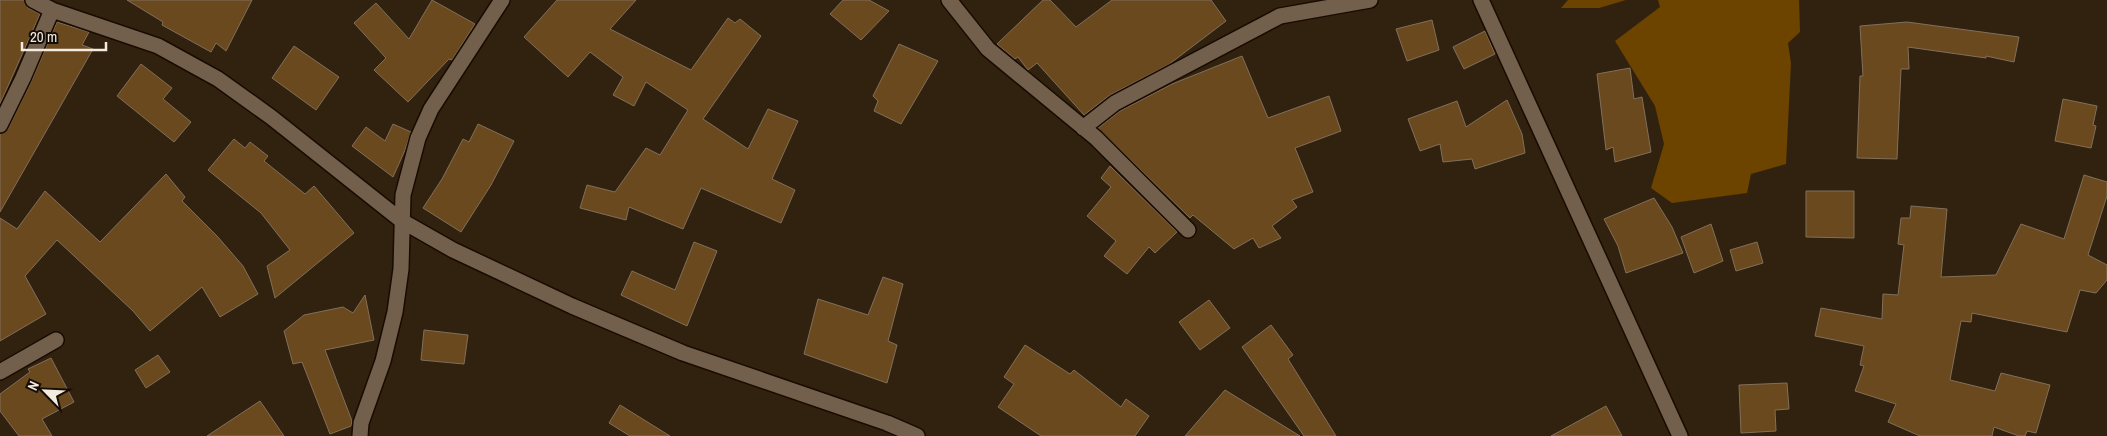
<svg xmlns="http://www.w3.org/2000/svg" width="2107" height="436" font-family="'Archivo Narrow',sans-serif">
<rect width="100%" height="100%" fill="#312210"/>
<path fill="#6d4300" d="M1568 0H1626L1599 8H1561Z
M1658 0H1799L1800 32 1788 43 1791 63 1786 164 1751 174 1747 193 1672 203 1651 188 1664 144 1655 106 1615 41 1660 7Z"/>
<path fill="#6a491e" stroke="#826f5b" d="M0 0H24L28 8 40 14 0 104Z
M127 0H252L226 51 216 43 211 52 162 25 163 22Z
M432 0 475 24 452 60 449 59 408 102 374 70 386 58 354 23 376 3 409 39Z
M557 0H636L610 29 691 70 728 18 735 23 740 19 761 36 703 119 748 149 768 109 798 121 772 179 795 190 781 223 701 188 683 229 629 207 626 220 580 208 587 185 615 192 646 148 660 155 688 110 646 82 634 106 613 95 623 77 590 52 568 77 524 37Z
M843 0H869L889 11 861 40 830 14Z
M1043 0H1050L1076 27 1112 0H1211L1226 21 1168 65 1110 95 1084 115 1037 63 1028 70 1018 57 1015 59 997 44Z
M1432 20 1439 50 1407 61 1396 29Z
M57 22 89 32 82 45 93 49 0 212V134L8 129 31 82Z
M1907 22 2019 37 2014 62 1986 56V58L1908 47 1909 69H1901L1897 159 1857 158 1860 76H1863L1860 26Z
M1485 31 1495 54 1464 69 1453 47Z
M899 44 938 61 901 124 874 111 878 101 873 96Z
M294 46 339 77 316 110 272 78Z
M1242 56 1268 118 1329 96 1341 131 1295 148 1313 192 1292 200 1297 207 1272 226 1281 238 1259 248 1253 238 1234 249 1193 215 1190 218 1098 128 1120 111 1172 84Z
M141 64 172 88 163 99 191 122 174 142 117 96Z
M1630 68 1634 99 1642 97 1651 152 1615 162 1613 147 1606 150 1597 74Z
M2063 99 2097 106 2093 125 2096 126 2091 148 2055 141Z
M1507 100 1522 134 1525 153 1475 169 1472 159 1443 162 1440 144 1420 151 1408 119 1457 101 1466 127Z
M393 124 411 132 405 150 393 177 352 146 366 127 385 141Z
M478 124 514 141 491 185 461 232 423 208 442 179 463 139 469 142Z
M234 139 245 148 250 142 268 156 264 161 305 194 314 186 354 233 275 298 267 266 290 250 261 213 208 170Z
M1110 166 1177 232 1155 253 1149 247 1127 274 1104 256 1116 241 1087 216 1111 187 1101 178Z
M166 174 185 197 182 201 217 236 243 266 258 294 220 317 202 287 150 331 133 311 57 240 25 276 46 314 0 341V218L17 229 45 191 100 242Z
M2084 175 2107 182V196L2088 255 2107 265V280L2096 293 2080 290 2067 332 1972 313 1971 322 1961 321 1950 380 1995 391 2001 373 2050 385 2036 433 2027 431 2025 436H2019L1994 427 1992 436H1920L1888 422 1896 404 1855 391 1864 366 1860 365 1864 346 1815 336 1821 308 1882 319 1883 294 1898 295 1904 245 1898 244 1901 218H1910L1911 206 1947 209 1941 277 1996 275 2021 224 2064 239Z
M1806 191H1854V238L1806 237Z
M1654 198 1672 227 1683 253 1626 273 1618 246 1604 219Z
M1711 224 1723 261 1694 273 1681 237Z
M694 242 717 251 687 326 621 295 632 271 675 290Z
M1757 242 1763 263 1736 271 1730 250Z
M883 277 903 284 888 341 897 345 887 383 804 354 818 299 868 315Z
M365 295 374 340 325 350 352 421 351 426 330 434 302 362 293 364 284 331 304 315 343 307 353 313Z
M1209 300 1230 328 1200 350 1179 322Z
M1271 325 1293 355 1288 359 1336 436H1304L1242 347Z
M424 330 468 335 464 364 421 360Z
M1025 345 1070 374 1074 370 1121 407 1126 399 1149 416 1135 436H1041L998 407 1014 384 1004 377Z
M158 355 170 372 146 388 135 370Z
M51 358 74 402 42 419 52 436H19L0 411V394L30 372 28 369Z
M1787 383 1789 409 1775 410 1776 431 1741 433 1739 385Z
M1225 390 1300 436H1185Z
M260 401 284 436H207Z
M620 405 670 436H630L609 423Z
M1606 406 1622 436H1551Z"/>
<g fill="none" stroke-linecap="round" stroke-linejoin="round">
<defs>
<path id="minor" d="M33 0 52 10 158 46 218 79 271 117 402 221 453 250 572 306 683 353 887 423 917 436
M949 0 988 49 1096 138 1188 230
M1481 0 1680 436
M0 125 23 78 52 10
M1083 128 1115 103 1280 16 1370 0
M0 372 56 340
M360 436 361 423 383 361 395 312 401 269 403 195 418 138 431 109 502 0"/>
</defs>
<use href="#minor" stroke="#190b00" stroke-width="18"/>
<use href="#minor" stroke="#72604c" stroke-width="15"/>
</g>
<g transform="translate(45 391) rotate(294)" stroke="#140d06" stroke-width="4" paint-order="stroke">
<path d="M0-4L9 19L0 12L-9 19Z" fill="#f4eade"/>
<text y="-8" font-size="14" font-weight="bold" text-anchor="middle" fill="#f4eade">N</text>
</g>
<path d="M22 42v8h84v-8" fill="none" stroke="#f4eade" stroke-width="2.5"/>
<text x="30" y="42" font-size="15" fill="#f4eade" stroke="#140d06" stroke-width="4" paint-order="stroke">20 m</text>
</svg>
